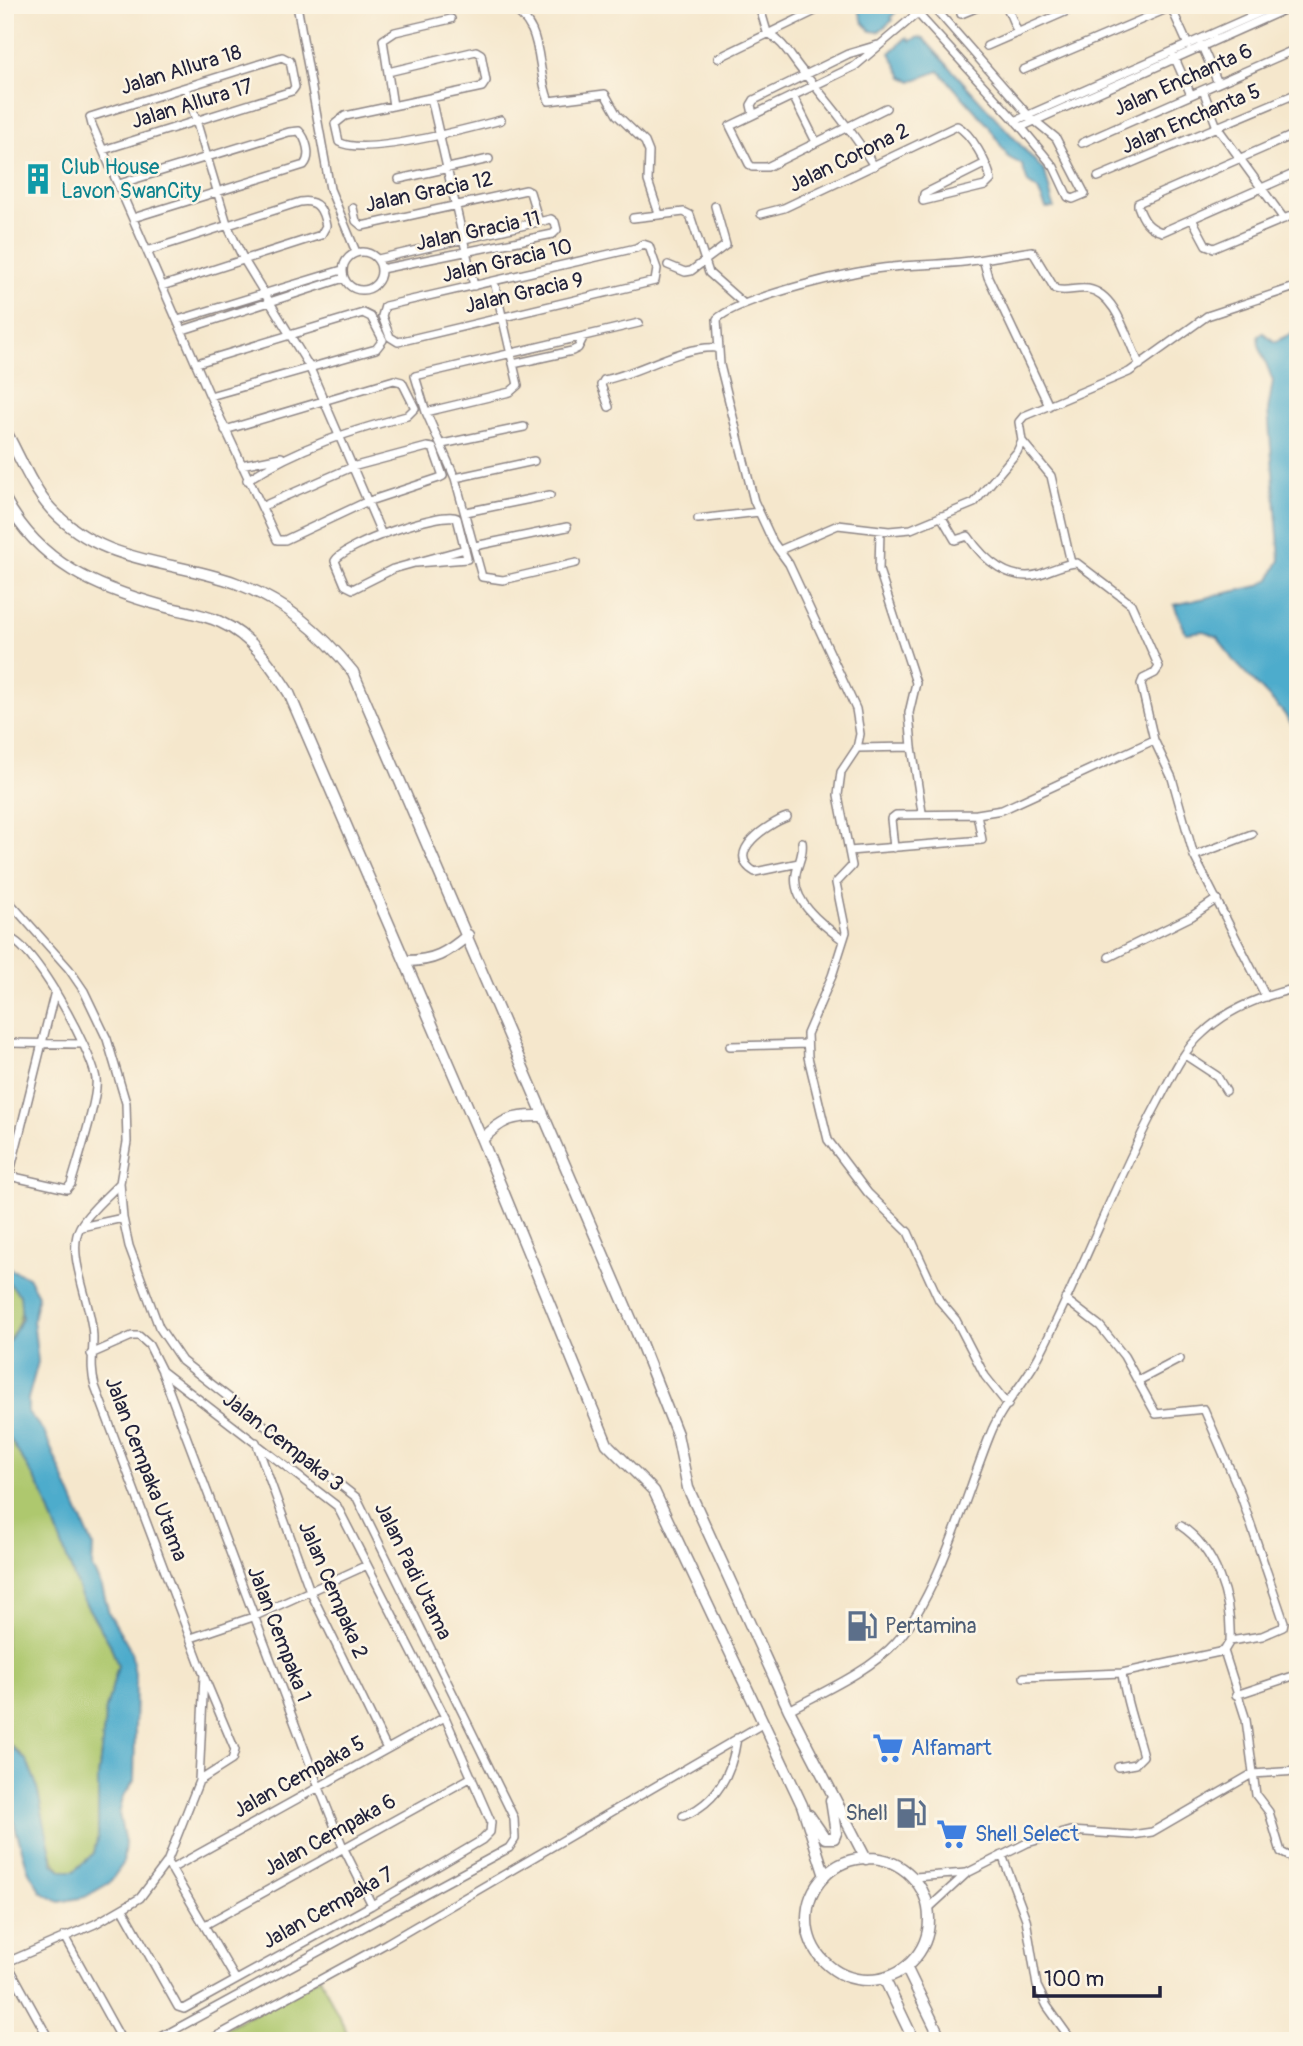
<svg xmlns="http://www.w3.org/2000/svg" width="1303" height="2046" font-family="Pangolin,sans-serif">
<rect width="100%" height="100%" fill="#fcf5e5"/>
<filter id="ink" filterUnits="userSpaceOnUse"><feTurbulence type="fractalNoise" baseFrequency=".0143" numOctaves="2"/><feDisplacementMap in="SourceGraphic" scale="14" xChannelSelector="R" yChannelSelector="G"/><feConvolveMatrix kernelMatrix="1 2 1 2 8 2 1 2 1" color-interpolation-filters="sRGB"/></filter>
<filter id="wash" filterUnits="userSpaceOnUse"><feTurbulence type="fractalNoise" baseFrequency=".00686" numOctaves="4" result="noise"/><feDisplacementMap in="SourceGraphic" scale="28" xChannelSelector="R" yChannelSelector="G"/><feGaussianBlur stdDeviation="1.57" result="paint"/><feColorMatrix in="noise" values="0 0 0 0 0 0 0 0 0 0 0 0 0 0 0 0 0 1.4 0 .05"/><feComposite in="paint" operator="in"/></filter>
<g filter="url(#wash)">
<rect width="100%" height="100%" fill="#f5e7cc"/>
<path fill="#aec86e" stroke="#687554" stroke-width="2" d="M5 1279C34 1296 19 1327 5 1348Z
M5 1431 42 1491 81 1596 110 1644 118 1666 106 1709 98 1778V1835L94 1853 74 1871H62C41 1852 44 1787 26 1761 21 1753 12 1747 5 1741Z
M320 1977 351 2041H202Z"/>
<path fill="#4daccc" stroke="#386784" stroke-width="2" d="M857 5H890L896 12 891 17 893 20 878 32 871 31 863 22Z
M907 37 910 41 918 37 924 39 1045 172 1054 208H1046L1038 190 1028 183 1022 165 1008 157 988 125 939 71 912 81 903 77 890 53Z
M1298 330V733L1282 711 1232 659 1218 637 1204 631 1186 633 1174 605 1258 586 1270 579 1280 560 1268 410 1273 381 1259 345 1258 335 1263 333 1275 342Z
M5 1267 28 1277 38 1295 33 1320 38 1362 28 1399V1412L44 1432 93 1546 92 1568 102 1587 109 1613 131 1651 136 1680 134 1781 123 1797 119 1814 125 1843 123 1864 109 1883 85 1897 59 1902 41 1892 28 1869 5 1793V1741L27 1761 36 1783 53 1863 62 1871H74L94 1853 98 1835V1778L106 1709 118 1666 110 1644 81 1596 42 1491 5 1431V1348L22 1319 20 1295 5 1279Z"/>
</g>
<g filter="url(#ink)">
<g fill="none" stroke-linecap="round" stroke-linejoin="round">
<defs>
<path id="street" d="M297 5 330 189 356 252
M506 5C547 24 534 65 549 101L605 94 617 115 645 142 649 152 648 181 659 214
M759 5 767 32C785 43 791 58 804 73 829 103 853 132 874 166
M910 5 1021 127 1054 167 1068 197 1073 199 1085 194 1056 138 1029 116 932 5
M1006 5 1018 33
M1171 7 1188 45
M961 14 983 5
M1201 44 1218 83
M987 46 1081 5
M1174 56 1191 95
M718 58 821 8
M1023 70 1176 5
M388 72 476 51 481 54 486 81 482 87 345 116 335 124 339 142C364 157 471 128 501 120
M186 87 228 227 244 260 309 366 382 535
M1203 90 1217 127 1284 219
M793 96 816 142
M431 98 474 286
M393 106 383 40 395 32 451 19
M886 108 767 167H752L749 164 730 126 855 66 927 5
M753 114 751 105 754 100 848 54 878 45
M1015 121 1277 5
M1021 127 1295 5
M1298 133 1138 203V206C1143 220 1148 228 1162 232L1298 172
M1082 143 1298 48
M103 150 292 91 295 87 290 61 282 57 90 117 92 125 210 396 277 540H285L366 502 439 478 443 476 433 448 427 447 352 467 263 506
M1098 177 1298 93
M399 179 489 159
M119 184 289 132 299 131C306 138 312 156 304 165L133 218
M353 208 356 221 362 226 526 190 530 192 539 222
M761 214 784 208 957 126C971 133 988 164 991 180L985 186 923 201 924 194 984 164
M633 218 684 212 690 215 709 273 743 303
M1192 219 1206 245 1214 248 1298 213
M643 244 649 246 657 269 655 281 398 342 390 337 382 316 385 306 636 248Z
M147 251 300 202C318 199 323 210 326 226L321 235 162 286
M343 271a19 19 0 1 1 38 0a19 19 0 1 1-38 0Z
M378 259 551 219 555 222 557 230 553 234 381 269
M983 259 1032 251 1055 289C1066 293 1076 287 1088 289 1118 294 1127 342 1140 365
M668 265 685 272 691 271 726 245 715 206
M178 320 342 270
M183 330 344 278
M197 363 363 313 371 317 383 340 376 349 210 396
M513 364 572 351 578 348 584 336
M609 407 601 385 604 380C641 373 681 345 718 348
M426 412 510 392 518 385 494 281
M225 430 394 380 402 382 415 408 407 416C347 432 299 447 247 480
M1022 441 1051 476 1071 563
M442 444 524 427
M241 465 281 457
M455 478 534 461
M466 512 550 495
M941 516 955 540 968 536C984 560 1010 583 1040 574 1052 570 1065 563 1077 563L1131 604 1159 667 1155 673 1143 679 1141 684 1154 740 1172 778 1194 856 1266 997
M698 519 759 512
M880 530 879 570 916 683 909 713 912 747
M475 546 567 527
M780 550 838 525 889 531 911 529 974 503 1017 452 1022 441 1019 422 1024 416 1129 372 1207 316 1298 286
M416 563 467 559V558L457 518C442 510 343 545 335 561L345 585 353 589 393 569 465 549
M576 563 503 580 482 577 455 478 426 412 415 376 639 323
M857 748 912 747 922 812
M787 817C770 823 722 853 755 872L799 863
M802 842C804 855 798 862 796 874 791 902 824 926 843 940
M894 848 891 819 896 815 977 814 1002 810 1154 740
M849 851 982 840 977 814
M1194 856 1252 834
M5 897 69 969 84 991 107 1039 126 1103 127 1142 120 1183 123 1218 129 1246 159 1327 182 1361 357 1498 514 1818 515 1839 509 1848 154 2041
M5 937C32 938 92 1052 96 1079 99 1097 77 1163 71 1184L67 1189 5 1175
M1109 957 1192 916 1217 899
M5 1043 83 1044
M730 1046 807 1044
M1185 1055 1217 1076 1226 1091
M9 1176 55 991
M81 1227 123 1218
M91 1354 132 1336H139L149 1345 162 1371 337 1506 445 1717 491 1822 490 1832 482 1840 372 1905 184 2009 178 2007 123 1909
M162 1372 318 1785 343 1847 372 1905
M1138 1381 1180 1359
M1008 1405 985 1376 956 1320 939 1300 908 1232 868 1193 828 1140 808 1057 807 1034 832 976 846 932 836 883 852 866 838 795 841 772 857 748 860 734 856 709 789 564 773 542 754 501 720 365 717 319C739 298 858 269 892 267 923 264 952 265 983 259L988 277 1049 406
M256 1442 310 1591 387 1749
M1181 1526C1216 1549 1232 1600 1230 1641
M191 1638 253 1617 365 1566
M1224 1651 1246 1720 1256 1795 1269 1812 1281 1852 1298 1861
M1024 1677 1122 1673 1224 1651 1230 1641 1262 1636 1283 1627 1284 1622 1239 1490 1204 1409 1156 1414 1124 1356 1100 1326 1065 1299
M1236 1695 1293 1676
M789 1710C824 1691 869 1672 896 1642 938 1597 966 1494 990 1435 1001 1406 1026 1382 1040 1354 1082 1272 1114 1185 1157 1104 1170 1080 1182 1051 1203 1033 1228 1009 1264 995 1298 988
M1118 1767 1135 1764 1143 1756C1136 1728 1125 1702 1122 1673
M199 1781 232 1760 235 1750 205 1679
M683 1816C717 1803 732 1773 737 1738
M1002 1855 1026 1919 1037 1986 1047 2006 1072 2041
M169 1865 236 1980
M171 1869 445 1717
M915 1877 966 1873
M930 1907 967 1873 1027 1843 1070 1831 1132 1835 1152 1832 1252 1774 1298 1771
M205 1925 472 1777
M64 1936 122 2041
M5 1963 95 1924 140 1898 167 1862 199 1781 204 1675 95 1386C90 1368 93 1355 93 1338 93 1305 65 1255 80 1227 89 1211 107 1197 120 1183
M7 1963 50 2041
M208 2041 387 1943 764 1723"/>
<path id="secondary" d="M5 430C18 453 33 490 51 509 103 565 169 559 236 583 286 602 320 631 353 672L637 1333 677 1434 688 1488 789 1710 866 1859
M5 499C39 564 97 588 163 606 181 611 203 614 220 622 252 636 271 665 289 693L482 1140 607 1444 654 1491 802 1805 825 1876
M406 961C434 961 447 953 468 935
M482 1140C501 1119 514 1115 542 1116
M809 1815 825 1838H834L836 1833 831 1800
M807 1919a61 61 0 1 1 122 0a61 61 0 1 1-122 0Z
M906 1967 942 2041
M884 1978 914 2041"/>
</defs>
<use href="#street" stroke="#8c8484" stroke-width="10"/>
<use href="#secondary" stroke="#8c8484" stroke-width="13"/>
<use href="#street" stroke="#fff" stroke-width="7"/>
<use href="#secondary" stroke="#fff" stroke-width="10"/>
</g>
</g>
<defs>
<symbol id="building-bare" viewBox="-9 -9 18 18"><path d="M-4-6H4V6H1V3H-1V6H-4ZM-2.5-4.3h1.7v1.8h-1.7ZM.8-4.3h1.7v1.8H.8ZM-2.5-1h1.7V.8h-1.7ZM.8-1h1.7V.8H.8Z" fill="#0f9aa8" stroke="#fcf5e5" stroke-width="2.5" paint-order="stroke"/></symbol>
<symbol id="fuel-bare" viewBox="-9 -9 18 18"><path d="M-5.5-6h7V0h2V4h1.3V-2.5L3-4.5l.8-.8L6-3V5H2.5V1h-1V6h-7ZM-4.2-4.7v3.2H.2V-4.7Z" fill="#5c6f8a" stroke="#fcf5e5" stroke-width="2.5" paint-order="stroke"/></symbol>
<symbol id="supermarket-bare" viewBox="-9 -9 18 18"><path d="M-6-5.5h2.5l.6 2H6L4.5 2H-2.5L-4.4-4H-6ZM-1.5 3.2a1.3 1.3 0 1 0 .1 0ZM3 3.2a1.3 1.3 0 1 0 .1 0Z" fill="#3f7fe0" stroke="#fcf5e5" stroke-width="2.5" paint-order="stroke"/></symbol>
</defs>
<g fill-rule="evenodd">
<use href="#building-bare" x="16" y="157" width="44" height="44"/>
<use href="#fuel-bare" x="840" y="1604" width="44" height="44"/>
<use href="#supermarket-bare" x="866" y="1726" width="44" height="44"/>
<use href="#fuel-bare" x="889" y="1791" width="44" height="44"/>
<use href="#supermarket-bare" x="930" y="1812" width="44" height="44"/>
</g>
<g text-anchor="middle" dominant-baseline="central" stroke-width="5" stroke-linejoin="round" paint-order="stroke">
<g font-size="21" fill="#22223b" stroke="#fcf5e5">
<text transform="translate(181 70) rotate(-17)">Jalan Allura 18</text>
<text transform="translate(1183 80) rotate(-24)">Jalan Enchanta 6</text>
<text transform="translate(192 104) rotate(-17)">Jalan Allura 17</text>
<text transform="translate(1191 119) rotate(-23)">Jalan Enchanta 5</text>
<text transform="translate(849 158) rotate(-26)">Jalan Corona 2</text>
<text transform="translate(429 192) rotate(-12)">Jalan Gracia 12</text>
<text transform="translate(478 231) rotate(-12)">Jalan Gracia 11</text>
<text transform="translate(507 261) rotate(-13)">Jalan Gracia 10</text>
<text transform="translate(524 293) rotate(-13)">Jalan Gracia 9</text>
<text transform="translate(283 1442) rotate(38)">Jalan Cempaka 3</text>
<text transform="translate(146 1469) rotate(69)">Jalan Cempaka Utama</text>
<text transform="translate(413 1571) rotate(64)">Jalan Padi Utama</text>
<text transform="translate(333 1590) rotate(67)">Jalan Cempaka 2</text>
<text transform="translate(279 1634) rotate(69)">Jalan Cempaka 1</text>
<text transform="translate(299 1777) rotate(-29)">Jalan Cempaka 5</text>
<text transform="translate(330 1835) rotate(-29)">Jalan Cempaka 6</text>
<text transform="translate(328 1908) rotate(-29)">Jalan Cempaka 7</text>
</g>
<g font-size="21" fill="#0d838f" stroke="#fcf5e5" text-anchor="start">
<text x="61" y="167">Club House<tspan x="61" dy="24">Lavon SwanCity</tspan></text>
</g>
<g font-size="21" fill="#4e5e75" stroke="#fcf5e5" text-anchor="start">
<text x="885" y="1626">Pertamina</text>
<text x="888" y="1813" text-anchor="end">Shell</text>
</g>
<g font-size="21" fill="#366cbe" stroke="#fcf5e5" text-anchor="start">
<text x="911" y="1748">Alfamart</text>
<text x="975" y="1834">Shell Select</text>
</g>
</g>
<rect width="1303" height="2046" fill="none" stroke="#fcf5e5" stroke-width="28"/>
<path d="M1034 1986v10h126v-10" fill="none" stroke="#22223b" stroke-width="3.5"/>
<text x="1044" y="1986" font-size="21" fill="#22223b" stroke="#fcf5e5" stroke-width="5" paint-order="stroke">100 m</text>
</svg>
